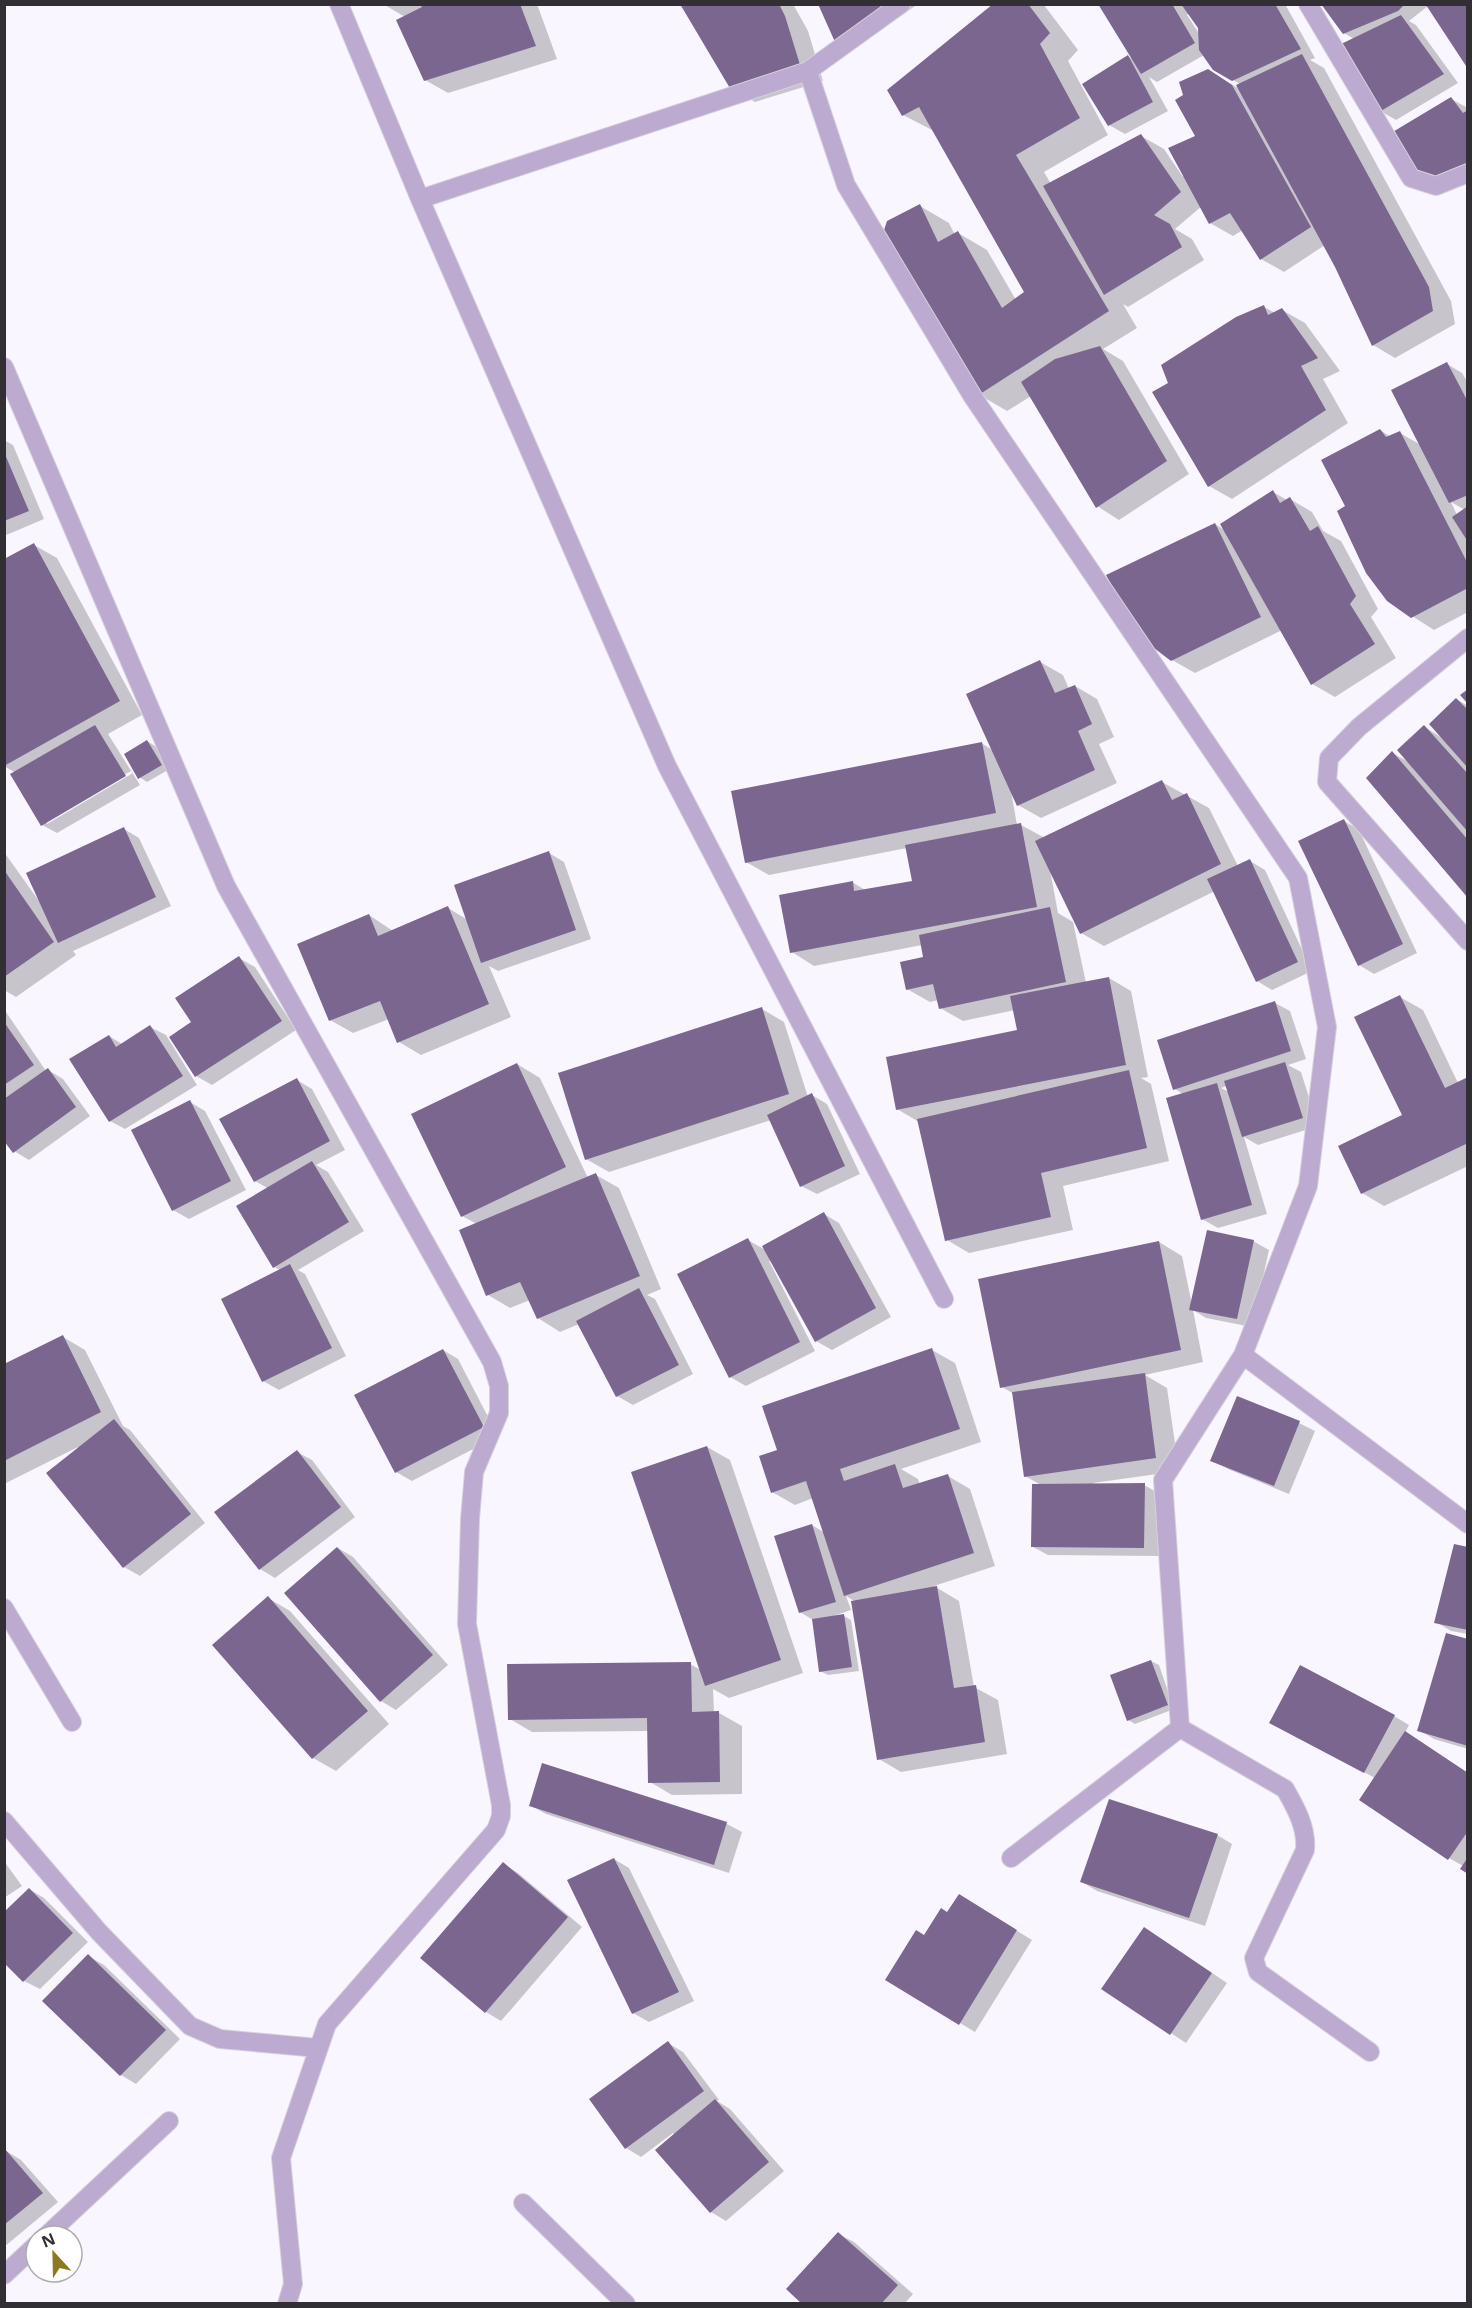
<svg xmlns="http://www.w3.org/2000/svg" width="1472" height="2308" font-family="'Open Sans',sans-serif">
<rect width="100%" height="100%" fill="#faf6ff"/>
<path fill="#0003" fill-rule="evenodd" d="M383 4H537L557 59 448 93 425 80 405 17Z
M681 4H793L808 31 823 81 755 102 732 89Z
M819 4H918L851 50Z
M995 4 1044 5 1078 50 1068 61 1108 135 1044 172 1051 184 1141 136 1164 149 1183 177 1197 136 1184 95 1208 70 1241 90 1240 84 1214 69 1204 55 1157 82 1149 77 1168 111 1125 134 1109 125 1128 56 1134 60 1099 4H1285L1315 58 1310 60 1324 68 1451 301 1455 324 1395 358 1373 345 1325 245 1284 272 1261 259 1243 230 1233 236 1210 223 1202 206 1175 229 1192 239 1204 260 1128 307 1123 304 1137 328 1103 349 1123 361 1189 474 1119 520 1097 506 1031 396 1007 411 978 394 920 206 949 223 955 235 958 233 987 250 1016 300 1026 293 934 131 903 115ZM1189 13 1200 27V35L1187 15Z
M1323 4H1468V66L1428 6 1409 21 1416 25 1458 83 1396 120 1380 111 1354 39 1344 33Z
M1451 99 1468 108V184L1453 189 1432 184Z
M1264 307 1275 313 1282 310 1305 323 1340 371 1323 379 1348 423 1232 499 1209 486 1170 383Z
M1447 364 1462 373 1468 383V612L1434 630 1412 616 1347 507 1380 430 1391 437 1400 433 1421 445ZM1451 502 1465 510 1457 515Z
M4 440 13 445 44 519 4 536Z
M1273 492 1287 500 1290 499 1312 512 1323 531 1341 541 1378 609 1371 617 1396 658 1335 697 1312 684 1282 630 1195 673 1172 660 1215 524 1226 531Z
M34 545 57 558 142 715 108 734 140 785 57 833 42 825 16 773 4 766V561ZM131 771 133 773 47 824V820Z
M1040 662 1063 675 1069 689 1075 686 1097 699 1114 737 1099 744 1117 783 1041 818 1018 805 1011 791 1017 825H1021L1045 838 1162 782 1209 808 1238 866 1250 861 1265 870 1312 971 1272 990 1257 981 1215 891 1104 946 1081 933 1050 870 1058 913 1073 922 1086 983 1109 978 1131 991 1148 1077 1141 1078 1151 1084 1169 1161 1063 1186 1073 1230 969 1253 947 1240 919 1122 897 1109 1019 1032 1015 1010 963 1021 940 1008 939 1000 930 1002 907 989 925 958 922 945 814 966 792 952 852 882 867 891 913 882 907 848 769 875 746 862 981 743 993 750Z
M1456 699 1468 706V896L1392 753 1409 762 1425 727 1442 738Z
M147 741 155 746 168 770 147 782 139 777Z
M1344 821 1359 830 1417 953 1374 974 1359 965Z
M124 829 139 838 171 906 73 951 76 955 16 997 4 990V852L39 901Z
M549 853 564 862 591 939 498 971 489 966 511 1017 421 1055 399 1042 389 1019 353 1033 330 1020 369 915 393 931 448 908 468 920Z
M239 958 255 967 296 1030 212 1085 196 1076 193 1022Z
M1400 997 1423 1010 1458 1083 1468 1078V1166L1384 1206 1362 1193 1404 1115Z
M1275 1003 1290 1011 1306 1059 1288 1065 1301 1072 1318 1126 1258 1145 1244 1137 1267 1214 1218 1228 1202 1219 1183 1094 1175 1089ZM1227 1086 1229 1092 1221 1088Z
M4 1009 46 1071 48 1070 63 1079 90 1116 29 1160 14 1151 4 1139Z
M762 1009 784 1022 808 1097 812 1095 827 1104 860 1174 817 1194 801 1186 771 1120 609 1172 586 1159Z
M150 1027 166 1035 197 1085 125 1129 110 1121 109 1036 122 1044Z
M517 1064 540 1078 588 1178 596 1175 619 1188 661 1289 647 1295 655 1299 693 1374 633 1405 617 1396 579 1324 560 1332 538 1318 530 1300 510 1308 488 1295 477 1224 462 1216Z
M297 1080 312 1089 345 1150 316 1165 328 1172 364 1231 298 1270 305 1274 346 1356 279 1390 263 1381 280 1270 274 1267 269 1189 255 1181Z
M190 1102 205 1111 246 1190 189 1219 173 1210Z
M824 1214 839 1223 891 1317 832 1350 816 1341 772 1260 769 1261 815 1351 746 1386 730 1377 748 1240 767 1251Z
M1253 1241 1269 1250 1252 1327 1206 1318 1193 1310 1203 1362 1145 1375 1167 1388 1179 1471 1093 1483V1485H1144L1160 1494 1159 1556 1048 1555 1033 1547 1041 1485 1025 1476 1014 1394 1002 1387 1159 1242 1182 1256 1192 1305Z
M63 1337 85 1350 123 1426 130 1430 205 1523 140 1576 124 1567 78 1447 4 1484V1366Z
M443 1350 458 1359 498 1436 412 1481 396 1472Z
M932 1350 955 1363 981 1442 901 1469 918 1479 920 1485 948 1476 970 1489 995 1566 934 1586 959 1601 974 1687 998 1700 1007 1754 901 1772 879 1759 856 1602 846 1596 851 1610 833 1616 834 1617 844 1616 851 1620 859 1671 828 1675 820 1671 813 1620 800 1612 812 1525 825 1533 813 1498 795 1505 772 1492 779 1451Z
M1238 1398 1299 1423 1315 1431 1289 1494 1228 1469 1212 1460Z
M707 1447 730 1460 803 1673 729 1698 713 1689 714 1713H719L742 1726V1794L672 1795 650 1782 649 1731 532 1732 510 1719 690 1664 701 1670Z
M297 1452 312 1460 355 1517 275 1578 260 1569 216 1512Z
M338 1548 353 1557 448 1665 396 1710 381 1701 286 1593Z
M1468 1548V1634L1451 1631 1436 1622Z
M268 1598 290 1611 389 1724 336 1771 313 1758Z
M1468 1640V1749L1434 1739 1419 1730Z
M1151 1661 1159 1665 1174 1709 1135 1724 1128 1720Z
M1394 1716 1409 1725 1405 1733 1468 1773V1872L1463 1866 1449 1858 1375 1778 1286 1731Z
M543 1765 727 1824 742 1832 729 1873 546 1814 530 1805Z
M1217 1835 1232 1844 1205 1926 1097 1891 1082 1882Z
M614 1859 629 1868 694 2001 649 2022 633 2013Z
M4 1861 22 1886 4 1898Z
M503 1864 518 1873 582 1927 501 2021 486 2012Z
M29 1889 44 1898 88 1942 40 1989 24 1981Z
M975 1905 1032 1940 975 2032 960 2023 925 1937 947 1914Z
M1160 1938 1227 1983 1186 2043 1103 1989Z
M88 1956 104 1965 180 2039 136 2084 121 2075Z
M668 2043 683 2052 719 2100 717 2101 730 2109 784 2171 726 2221 711 2212 673 2133 641 2157 626 2148Z
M6 2151 21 2160 58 2202 4 2247Z
M838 2234 854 2242 913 2294 904 2304H805Z"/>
<path fill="#7b6690" d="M421 4H520L536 46 424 81 396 20 422 7Z
M680 4H779L785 16 801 68 731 90Z
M818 4H891L835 42Z
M993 4H1028L1050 33 1040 44 1080 118 1016 155 1109 311 977 396 882 236 887 221 920 204 938 242 958 231 1002 308 1024 292 919 107 902 116 887 90Z
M1098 4H1172L1195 43 1141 74Z
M1181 4H1275L1301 49 1232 81 1213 70 1199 50 1198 28Z
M1321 4H1405L1398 11 1343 34Z
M1426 5H1468V69Z
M1401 15 1444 74 1379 112 1339 45Z
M1302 54 1429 287 1433 311 1372 346 1335 267 1236 85Z
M1128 55 1153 102 1108 126 1082 84Z
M1208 69 1232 85 1311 227 1260 260 1230 213 1209 224 1168 148 1195 136 1175 100 1183 95 1179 82Z
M1451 97 1463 113 1468 110V169L1436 181 1415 176 1391 133Z
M1141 134 1181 192 1154 215 1170 224 1182 247 1104 295 1043 186Z
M1264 305 1268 315 1282 308 1318 358 1301 366 1326 410 1208 487 1152 392 1168 383 1161 365 1236 317Z
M1100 346 1167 461 1096 508 1021 382 1055 359Z
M1447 362 1468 402V495L1449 503 1391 390Z
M1380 429 1386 437 1400 431 1468 564V588L1411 618 1387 601 1366 573 1337 511 1345 506 1321 460Z
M4 452 29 511 4 521Z
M1273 490 1280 503 1290 497 1310 531 1318 526 1356 596 1350 604 1375 644 1311 685 1220 524Z
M1468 506V542L1452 517Z
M1215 523 1261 617 1171 661 1137 635 1106 575Z
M34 543 120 701 4 766V559Z
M1040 660 1055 693 1075 685 1092 724 1078 731 1095 770 1017 806 966 694Z
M1468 689V704L1460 695Z
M1456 698 1468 710V768L1429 724Z
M95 725 126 776 41 826 10 774Z
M1424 725 1468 774V832L1397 750Z
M147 740 162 765 138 779 124 754Z
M982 742 996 813 745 863 731 791Z
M1392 751 1468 840V898L1366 778Z
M1162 780 1172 800 1187 793 1221 864 1080 934 1035 841Z
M1344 819 1403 944 1358 966 1298 841Z
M1021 823 1037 907 790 953 779 895 853 881 854 891 912 881 905 845Z
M124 827 156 897 58 943 26 873Z
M549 851 576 930 481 963 454 885Z
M1250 859 1298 962 1256 982 1207 879Z
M4 870 54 942 4 977Z
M448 906 489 1004 397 1043 380 1001 329 1021 297 944 369 914 378 936Z
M1050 907 1066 982 939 1009 933 984 906 990 900 962 923 957 919 935Z
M239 956 282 1021 195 1077 169 1037 191 1022 175 998Z
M1109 977 1126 1065 896 1110 886 1057 1017 1030 1010 996Z
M1400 995 1445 1088 1468 1077V1143L1361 1194 1338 1146 1402 1115 1354 1017Z
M1275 1001 1291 1051 1173 1090 1157 1040Z
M762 1007 789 1094 585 1160 558 1073Z
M4 1022 34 1065 4 1085Z
M150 1025 183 1076 109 1122 69 1059 109 1035 116 1047Z
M1285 1062 1303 1118 1242 1137 1224 1081Z
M517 1063 566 1167 461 1217 411 1114Z
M48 1068 76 1107 13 1153 4 1141V1099Z
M1129 1070 1147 1148 1041 1173 1051 1217 945 1241 917 1119Z
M297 1078 330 1141 254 1182 219 1119Z
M1217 1083 1252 1205 1201 1220 1166 1098Z
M812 1093 845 1166 800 1187 767 1115Z
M190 1100 231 1181 172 1211 131 1130Z
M312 1161 349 1222 273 1268 236 1206Z
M596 1173 640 1276 537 1319 520 1282 486 1296 459 1230Z
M824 1212 876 1308 815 1342 762 1246Z
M1207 1230 1254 1240 1237 1319 1189 1310Z
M748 1238 800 1342 729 1378 677 1274Z
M1159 1241 1181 1350 1000 1388 978 1279Z
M290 1264 332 1348 262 1382 221 1299Z
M639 1288 679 1365 616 1397 576 1321Z
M63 1335 101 1412 4 1461V1364Z
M932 1348 960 1429 840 1469 844 1481 895 1464 903 1488 948 1474 974 1553 844 1596 806 1481 771 1493 759 1456 777 1450 762 1406Z
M443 1349 484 1427 395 1473 354 1395Z
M1145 1373 1156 1458 1024 1477 1012 1392Z
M1237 1396 1300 1421 1274 1486 1210 1461Z
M114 1419 191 1514 123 1568 46 1473Z
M707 1446 781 1660 705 1686 631 1472Z
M297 1450 341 1507 259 1570 214 1512Z
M1145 1483 1144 1548 1031 1547 1032 1484Z
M812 1524 836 1602 799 1613 774 1536Z
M1454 1544 1468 1547V1630L1434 1623Z
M337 1547 433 1655 380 1702 284 1593Z
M937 1586 954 1688 976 1685 985 1742 877 1760 851 1601Z
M268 1596 368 1711 312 1759 212 1645Z
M844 1614 852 1667 819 1672 812 1619Z
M1446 1633 1468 1639V1746L1417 1731Z
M1151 1660 1168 1705 1127 1721 1110 1675Z
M691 1662 692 1712 719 1711 720 1782 648 1783 647 1718 508 1720 507 1664Z
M1300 1665 1395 1715 1364 1773 1269 1723Z
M1405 1731 1468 1773V1831L1448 1860 1359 1800Z
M542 1763 727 1822 714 1865 529 1806Z
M1109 1799 1218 1834 1189 1918 1080 1882Z
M1468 1857V1874L1460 1869Z
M614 1858 679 1992 632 2014 567 1880Z
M503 1862 568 1917 485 2013 420 1958Z
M29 1888 73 1933 23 1982 4 1963V1912Z
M959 1894 1017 1930 959 2025 885 1980 916 1930 924 1935 941 1908 947 1912Z
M1144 1927 1212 1973 1170 2035 1101 1989Z
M88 1954 166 2030 120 2076 42 2001Z
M668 2041 704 2091 625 2149 589 2099Z
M715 2099 769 2162 710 2213 655 2150Z
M4 2148 43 2193 4 2225Z
M838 2232 898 2285 881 2304H802L786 2289Z"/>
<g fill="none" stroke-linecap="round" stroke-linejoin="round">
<defs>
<path id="lane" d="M1468 638 1359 727 1329 758 1327 782 1468 941"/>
<path id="street" d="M339 4 420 199 667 766 944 1299
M901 4 808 71 846 185 973 397 1298 878 1327 1027 1308 1186 1243 1355 1163 1480 1180 1728
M1308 4 1411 178 1436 186 1468 173
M420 199 808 71
M4 367 226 886 492 1362 499 1386V1413L474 1472 470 1519 467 1624 501 1805V1816L496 1830 327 2024 281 2158 293 2284 287 2304
M1243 1355 1468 1524
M4 1608 72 1722
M1180 1728 1285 1789C1296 1808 1307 1828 1305 1850L1254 1958 1258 1972 1370 2052
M4 1821 99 1932 190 2026 220 2039 318 2048
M1011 1858 1180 1728
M523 2203 626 2304
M46 2236 169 2121
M4 2275 36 2245"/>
</defs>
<use href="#lane" stroke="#d6d2da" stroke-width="20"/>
<use href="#street" stroke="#d6d2da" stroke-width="20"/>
<use href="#lane" stroke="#bcaad0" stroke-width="18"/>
<use href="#street" stroke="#bcaad0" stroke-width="18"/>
</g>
<rect width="1472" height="2308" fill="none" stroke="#322f34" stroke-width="12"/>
<g transform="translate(54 2254) rotate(338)"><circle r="28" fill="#ffffff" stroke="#adacae" stroke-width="1.5"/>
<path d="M0-4.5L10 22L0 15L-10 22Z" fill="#8d7a1f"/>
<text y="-9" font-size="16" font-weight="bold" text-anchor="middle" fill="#322f34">N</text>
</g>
</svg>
